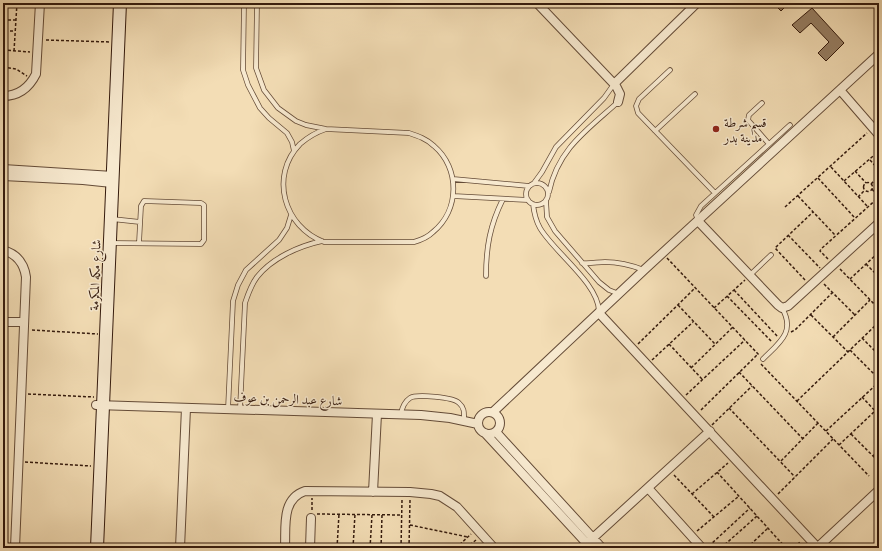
<svg xmlns="http://www.w3.org/2000/svg" width="882" height="551" font-family="'EB Garamond',Amiri,serif">
<rect width="100%" height="100%" fill="#f3ddb5"/>
<filter id="stains"><feTurbulence type="fractalNoise" baseFrequency=".005" numOctaves="4"/><feColorMatrix values="0 0 0 0 .2 0 0 0 0 .09 0 0 0 0 .02 0 0 0 .5 -.17"/></filter>
<radialGradient id="worn" r=".72"><stop offset=".6" stop-color="#630" stop-opacity="0"/><stop offset="1" stop-color="#630" stop-opacity=".3"/></radialGradient>
<path fill="#977f64" stroke="#341a0d" d="M773 3H789L781 11Z
M812 8 844 43 826 61 818 53 829 42 811 23 800 33 792 25Z"/>
<g fill="none" stroke-linecap="round" stroke-linejoin="round">
<defs>
<path id="lane" d="M244 3 243 70 248 85 260 108 269 118 287 133 292 142 294 151
M257 3 256 68 264 90 278 108 296 121 306 125 326 129 409 133C418 136 427 139 434 146 460 168 460 210 433 232 428 237 421 240 414 242H324C284 227 269 176 300 144 308 137 317 132 326 129
M670 70 639 99 636 106 638 113 715 193
M762 103 749 115 748 120 769 144
M655 131 695 94
M453 179 529 186
M526 194a11 11 0 1 1 22 0a11 11 0 1 1-22 0Z
M534 183 542 172 556 147 604 98 614 84
M549 192C558 149 587 130 618 102
M453 196 528 200
M546 201 547 217 555 231 599 282 609 290 619 294
M533 204C534 213 536 221 540 228 554 252 598 283 599 311
M112 219 140 222
M698 220 696 215 701 206 790 125
M110 243 201 244 204 240V205L201 203 144 201 141 206 139 243
M582 263C590 264 598 262 605 262 619 262 631 265 644 270
M750 275 771 255
M486 276C486 247 490 225 503 199
M763 359C779 343 796 332 782 308
M228 409 233 301 238 285 246 270 279 240 287 228 291 215
M240 409 245 303C248 294 251 285 257 277 272 258 299 246 322 241
M401 414C402 408 404 402 410 398 416 394 454 397 459 403 465 408 464 414 464 420"/>
<path id="street" d="M537 3 616 86 620 94 618 102
M614 84 697 3
M840 90 879 135
M3 96C19 96 29 88 36 74L40 3
M3 169 113 176
M3 176 83 180 112 183
M698 221 778 305 782 308 788 306 879 223
M3 250C17 254 24 263 26 277L15 548
M599 313 818 548
M3 322H24
M96 405 421 415 450 418 478 424
M478 423a11 11 0 1 1 22 0a11 11 0 1 1-22 0Z
M493 412 644 270 879 54
M496 432 602 548
M485 433 591 548
M648 488 702 548
M373 492 377 414
M818 547 879 490
M180 548 186 408
M285 548C286 527 281 499 305 491L410 492 431 494 440 496 457 507 494 548
M310 548 311 518
M582 548 710 431"/>
<path id="secondary" d="M97 548 120 3"/>
</defs>
<use href="#lane" stroke="#644b37" stroke-width="5.5"/>
<use href="#street" stroke="#644b37" stroke-width="10"/>
<use href="#secondary" stroke="#341a0d" stroke-width="14"/>
<path stroke="#341a0d" stroke-width="1.5" stroke-dasharray="3 2" stroke-linecap="butt" d="M3 20H16
M3 30 5 31V37L3 39
M5 31H15
M46 40 110 42
M3 50 30 52
M14 51 17 3
M3 67 16 69 27 76
M870 160 879 170
M831 167 868 207
M855 171 866 183
M818 178 855 218
M844 181 879 151
M863.5 187a4.5 4.5 0 1 1 9 0a4.5 4.5 0 1 1-9 0Z
M871 184 879 176
M872 189 878 197
M798 196 835 235
M858 197 865 190
M785 207 867 133
M3 211 5 183
M788 235 820 268
M667 258 759 355
M828 259 820 251 821 249 879 197
M866 264 879 277
M840 269 879 309
M850 279 879 252
M805 280 775 248 813 212
M824 284 855 315
M734 290 778 337
M727 296 772 342
M678 305 715 344
M714 308 745 280
M811 315 848 352
M32 330 98 334
M791 332 795 330 833 292
M833 337 870 300
M862 338 879 355
M638 344 695 288
M669 344 702 379
M850 350 879 379
M652 360 693 322
M761 364 869 476
M691 368 733 327
M739 372 803 439
M28 394 94 397
M686 395 745 340
M862 397 879 415
M797 401 879 322
M729 408 795 477
M701 410 758 354
M712 425 752 386
M826 431 879 382
M851 434 879 462
M839 445 875 411
M873 456 879 450
M781 461 818 423
M25 462 91 466
M717 472 786 548
M674 475 714 517
M692 494 728 463
M778 494 833 439
M312 510V498
M317 514 401 515
M410 525 468 537
M697 531 739 496
M709 546 750 508
M337 548 339 514
M353 548 355 514
M370 548 372 515
M381 548 382 515
M401 548 402 500
M409 548 410 500
M456 548 471 534
M466 548 476 540
M721 548 757 516
M747 548 768 528
M794 548 801 541"/>
<use href="#lane" stroke="#f7e9cf" stroke-width="4"/>
<use href="#street" stroke="#f7e9cf" stroke-width="8"/>
<use href="#secondary" stroke="#f7e9cf" stroke-width="12"/>
</g>
<circle fill="#8f2418" stroke="#f7e9cf" stroke-width="1.5" cx="716" cy="129" r="4"/>
<g text-anchor="middle" dominant-baseline="central" stroke-width="3" stroke-linejoin="round" paint-order="stroke">
<g font-size="13" fill="#341a0d" stroke="#f7e9cf" text-anchor="start">
<text x="724" y="122">قسم شرطة<tspan x="724" dy="15">مدينة بدر</tspan></text>
</g>
<g font-size="13" fill="#341a0d" stroke="#f7e9cf">
<text transform="translate(95 275) rotate(-88)">شارع مكه المكرمة</text>
<text transform="translate(288 399) rotate(2)">شارع عبد الرحمن بن عوف</text>
</g>
</g>
<rect width="882" height="551" fill="none" stroke="#f3ddb5" stroke-width="16"/>
<rect x="4" y="4" width="874" height="543" fill="none" stroke="#341a0d" stroke-width="2"/>
<rect x="8" y="8" width="866" height="535" fill="none" stroke="#341a0d"/>
<rect width="100%" height="100%" filter="url(#stains)"/>
<rect width="100%" height="100%" fill="url(#worn)"/>
</svg>
